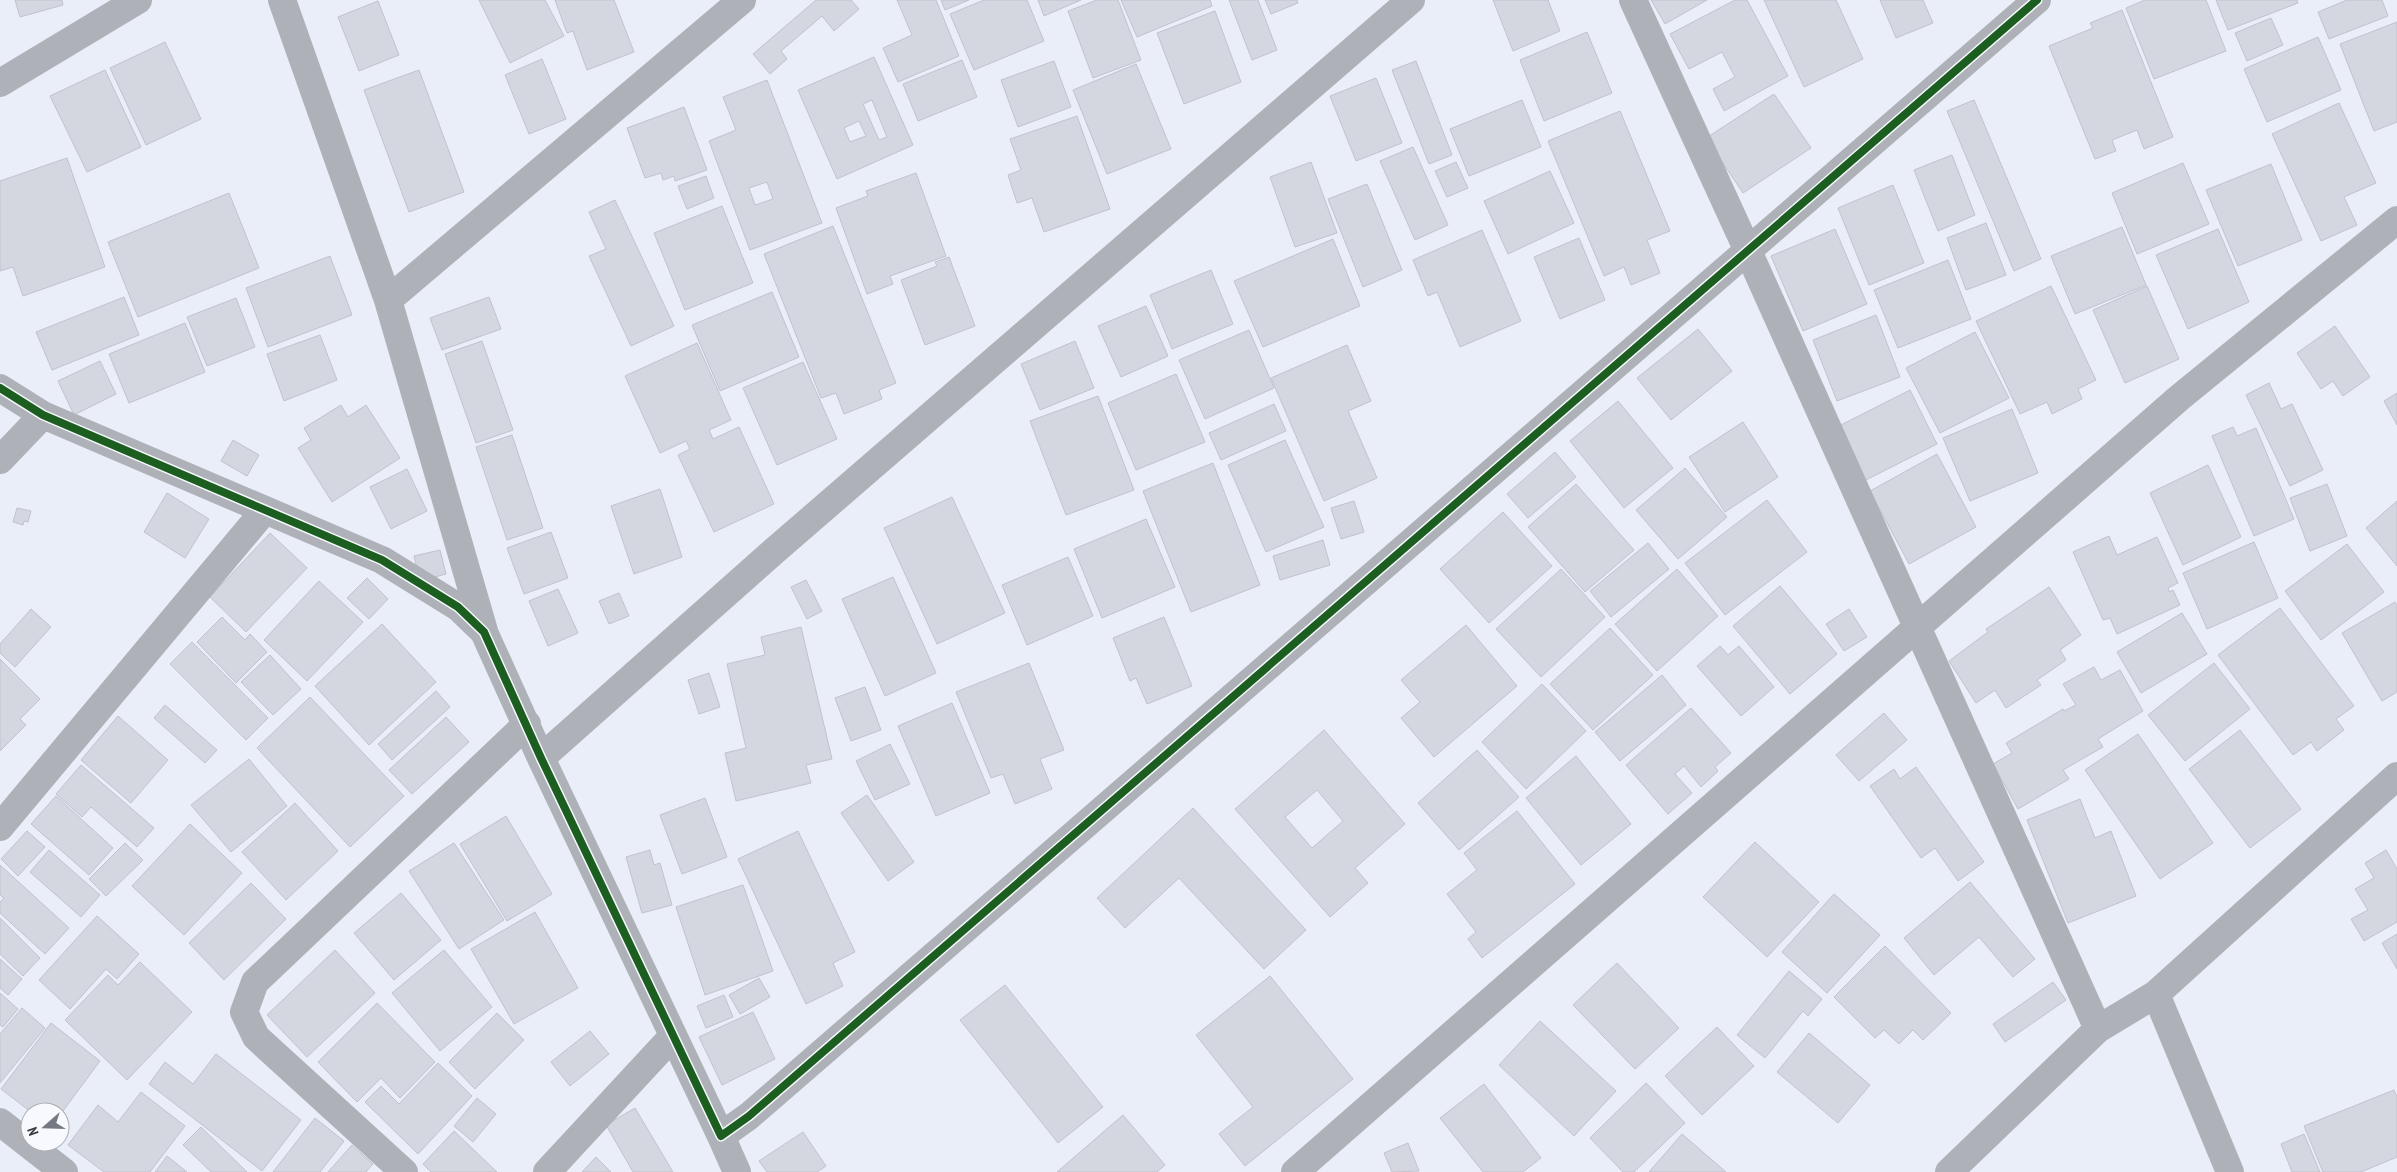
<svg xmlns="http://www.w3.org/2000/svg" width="2397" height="1172" font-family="'PT Sans Narrow',sans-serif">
<rect width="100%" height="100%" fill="#e9eef9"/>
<path fill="#d5d7e0" stroke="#c1c2cc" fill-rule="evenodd" d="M15 0H62L63 5 20 17Z
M479 0H545L564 36 510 63Z
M555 0H614L634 52 587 70 573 31 567 33Z
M816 0H851L859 9 834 31 822 16 781 51 787 59 770 74 753 54Z
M897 0H936L959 56 898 82 883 48 912 35Z
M941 0H969L945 10Z
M984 0H1027L1044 41 974 70 950 14Z
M1038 0H1081L1044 16Z
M1097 0H1118L1141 60 1093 78 1068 11Z
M1121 0H1210L1212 6 1137 37Z
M1229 0H1258L1277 50 1252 60Z
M1265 0H1297L1298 3 1271 14Z
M1493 0H1548L1560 31 1513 51Z
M1651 0H1707L1665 24Z
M1735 0H1747L1788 76 1724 111 1713 89 1735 77 1722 52 1689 69 1670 34Z
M1764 0H1836L1863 59 1804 87Z
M1880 0H1923L1933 23 1896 38Z
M2145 0H2206L2226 51 2154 79 2126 8Z
M2216 0H2297L2298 3 2228 30Z
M2347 0H2382L2388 16 2329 39 2318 12Z
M378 1 399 55 359 71 338 17Z
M2122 10 2173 137 2144 149 2137 130 2112 140 2116 151 2095 159 2049 46 2093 28 2090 23Z
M1215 11 1241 82 1184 104 1157 33Z
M2271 18 2283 45 2247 61 2235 33Z
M2397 22V122L2374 131 2340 44Z
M1587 32 1612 93 1544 121 1520 60Z
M2318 37 2341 90 2267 122 2244 69Z
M165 42 201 119 146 145 110 68Z
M874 57 913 145 837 179 798 90ZM872 100 887 137 879 140 863 104ZM859 121 866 136 850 142 844 128Z
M542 59 566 119 529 134 505 75Z
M962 60 977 97 918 121 903 84Z
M1054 61 1071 107 1018 127 1001 80Z
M1416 61 1452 155 1429 164 1392 70Z
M1136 64 1171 149 1107 174 1073 90Z
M105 70 141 147 87 172 50 96Z
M419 70 464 192 409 212 364 90Z
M1376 78 1402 143 1356 161 1330 96Z
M767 80 822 223 750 250 709 141 736 130 723 97ZM767 182 773 199 755 205 749 188Z
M1774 94 1811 148 1743 193 1706 138Z
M1522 100 1541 147 1469 176 1450 129Z
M1974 100 2041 259 2014 271 1947 111Z
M2339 103 2376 183 2344 197 2357 225 2321 241 2272 134Z
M684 107 707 170 675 181 674 176 663 180 661 173 645 178 627 128Z
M1620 111 1670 231 1647 240 1660 273 1631 285 1624 267 1604 276 1548 141Z
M1077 116 1110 209 1044 232 1032 198 1017 203 1008 175 1021 170 1010 139Z
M1413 147 1448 225 1415 240 1380 161Z
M1952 155 1975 215 1938 231 1914 170Z
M67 158 105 267 23 296 13 267 0 271V181Z
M1311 162 1337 233 1295 247 1270 177Z
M1456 162 1468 188 1447 197 1435 171Z
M2183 163 2209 224 2137 254 2112 193Z
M2271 164 2302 240 2238 266 2206 190Z
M1550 171 1574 223 1508 254 1484 201Z
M916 173 946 256 890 276 893 284 867 294 836 208 868 196 866 191Z
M706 176 714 198 687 209 678 186Z
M1367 184 1402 270 1363 287 1328 199Z
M1893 185 1924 263 1869 285 1838 208Z
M229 193 259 268 138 317 108 242Z
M615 200 674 326 631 346 589 256 606 249 589 212Z
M722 206 753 283 685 310 654 233Z
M1986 223 2006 275 1966 290 1947 238Z
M833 226 896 383 879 390 882 399 844 414 836 393 821 398 764 254Z
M2122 227 2146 285 2075 314 2051 256Z
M1835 229 1867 304 1803 331 1771 256Z
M2218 229 2249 302 2188 329 2156 255Z
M1482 230 1521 321 1460 347 1437 292 1428 296 1413 260Z
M1579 238 1605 300 1560 319 1534 257Z
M1333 239 1360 306 1263 347 1234 281Z
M330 256 352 315 268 347 246 288Z
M949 257 975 326 925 345 901 280 937 266 935 262Z
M1948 260 1971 319 1898 348 1874 290Z
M1211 270 1233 324 1172 349 1150 295Z
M2051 286 2096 380 2078 389 2082 399 2052 414 2047 402 2020 414 1976 321Z
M2147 286 2179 359 2125 383 2093 310Z
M772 292 799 357 720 391 692 325Z
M124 297 139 335 52 370 36 332Z
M489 297 501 329 442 350 430 318Z
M236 298 255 347 207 366 187 317Z
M1146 306 1168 356 1121 377 1098 326Z
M1876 315 1900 377 1837 401 1813 340Z
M185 323 205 372 129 403 109 354Z
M2335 326 2370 377 2343 396 2333 381 2321 389 2297 353Z
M1698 329 1732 371 1671 420 1637 378Z
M1249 330 1274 388 1205 419 1179 360Z
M1975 332 2009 398 1940 433 1906 368Z
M320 335 337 380 284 401 267 354Z
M482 341 513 430 476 443 445 354Z
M1075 341 1094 388 1040 410 1021 364Z
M697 343 731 420 709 430 713 439 739 427 774 504 714 532 678 455 690 449 686 441 660 453 625 376Z
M1347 345 1371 401 1348 411 1377 478 1324 501 1271 378Z
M100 361 116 394 74 415 58 381Z
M803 362 837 439 777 465 743 388Z
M1176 374 1205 442 1136 470 1108 403Z
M2269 383 2281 409 2292 404 2323 470 2290 486 2246 395Z
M1910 390 1937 444 1860 483 1833 429Z
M2397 393V425L2384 401Z
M1098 396 1134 490 1066 515 1030 421Z
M1618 401 1673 468 1624 508 1570 441Z
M1274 404 1286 431 1221 460 1209 433Z
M341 405 348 417 366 405 400 458 332 502 298 448 311 440 304 428Z
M2012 409 2038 473 1970 501 1943 438Z
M1743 422 1778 477 1725 512 1689 457Z
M2233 427 2237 436 2256 428 2294 519 2254 536 2212 436Z
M512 435 543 528 507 540 476 447Z
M233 440 259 455 247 476 221 461Z
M1285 440 1324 527 1266 552 1228 465Z
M1555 452 1576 477 1528 518 1507 494Z
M1937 454 1976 527 1909 564 1870 491Z
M1213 463 1260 585 1191 612 1143 491Z
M2208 465 2241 537 2183 565 2150 493Z
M1685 468 1727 517 1678 559 1636 510Z
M407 469 427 511 391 529 370 487Z
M1576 484 1634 550 1585 592 1528 527Z
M2327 484 2347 536 2310 551 2290 498Z
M660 489 682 557 634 574 611 506Z
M167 493 209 519 185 558 144 532Z
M952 497 1005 613 937 644 884 528Z
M1767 500 1807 552 1725 615 1685 563Z
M1354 501 1364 532 1341 539 1331 508Z
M2397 501V566L2366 528Z
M17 508 31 511 28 522 24 521 23 525 13 522Z
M1503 512 1552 566 1489 623 1440 569Z
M1146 519 1175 587 1102 618 1074 549Z
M551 532 568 578 524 594 507 548Z
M270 533 307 568 246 632 210 597Z
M2109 536 2117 555 2157 537 2178 583 2168 588 2169 592 2173 590 2180 605 2117 634 2110 618 2103 620 2073 552Z
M1323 540 1330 565 1280 580 1273 556Z
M2254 542 2278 598 2207 629 2183 573Z
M1648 543 1669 569 1611 617 1590 591Z
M2347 544 2384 592 2321 640 2285 591Z
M440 550 446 574 420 581 414 556Z
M1068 557 1093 616 1027 645 1002 585Z
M1561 569 1605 617 1541 677 1496 629Z
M1677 569 1718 616 1657 671 1615 624Z
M893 577 936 673 885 696 842 599Z
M367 578 388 599 369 619 347 598Z
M806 580 822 611 807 619 791 587Z
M319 581 363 622 307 681 264 640Z
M1780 586 1837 654 1790 694 1733 626Z
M2049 587 2081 635 2060 650 2066 660 2037 680 2041 685 2006 708 1995 690 1976 703 1949 661 1988 632 1986 629Z
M558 589 578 633 548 646 529 601Z
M619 593 629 616 609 624 599 601Z
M2395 602 2397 606V692L2382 701 2342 633Z
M2280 608 2354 706 2336 719 2344 730 2317 751 2311 742 2293 755 2218 655Z
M31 609 51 627 15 667 0 653V644Z
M1849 609 1867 637 1844 651 1826 624Z
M2182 613 2207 654 2141 693 2117 652Z
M222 617 245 640 250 634 267 652 236 683 197 642Z
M1164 617 1192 686 1147 704 1136 678 1130 681 1113 638Z
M382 624 436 682 369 745 315 686Z
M1466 625 1517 686 1434 757 1401 718 1420 702 1401 680Z
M801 627 832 759 806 765 811 783 736 801 725 753 746 748 727 664 765 655 761 637Z
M1610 628 1653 675 1593 730 1550 684Z
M192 642 268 718 246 740 170 664Z
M1720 646 1728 655 1739 646 1774 687 1741 716 1697 666Z
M270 655 301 689 273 715 241 682Z
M0 659 40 699 20 719 26 725 0 751Z
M1029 663 1064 750 1040 759 1052 789 1015 804 1003 774 991 778 956 692Z
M2214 663 2250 709 2185 761 2148 715Z
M2094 667 2101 680 2120 670 2143 711 2098 739 2103 747 2063 770 2069 779 2018 809 1993 764 2012 753 2006 743 2063 709 2064 711 2076 705 2063 684Z
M709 673 720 707 699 714 688 680Z
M1662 675 1686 705 1620 761 1595 732Z
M1542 684 1586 731 1526 789 1482 742Z
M865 687 881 730 851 741 835 698Z
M436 691 450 707 392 760 378 744Z
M310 697 404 796 350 847 257 748Z
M952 703 990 793 936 816 898 726Z
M165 705 217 750 205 763 154 718Z
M1691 708 1731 753 1715 767 1718 771 1701 787 1684 766 1675 774 1692 793 1668 814 1626 765Z
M1884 713 1907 740 1859 781 1836 755Z
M118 716 168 760 131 803 81 760Z
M446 717 469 742 412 794 389 770Z
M1324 730 1405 824 1355 868 1368 883 1330 917 1235 809ZM1317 790 1343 821 1312 848 1285 817Z
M2240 730 2301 809 2250 848 2189 769Z
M2138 734 2213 843 2160 879 2085 770Z
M890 744 910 784 875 800 856 761Z
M1477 750 1519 797 1459 850 1418 803Z
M1576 756 1631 824 1581 865 1526 798Z
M249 759 287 806 231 852 191 805Z
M81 765 154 828 137 847 91 807 82 817 56 794Z
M1916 767 1984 862 1958 881 1935 848 1921 858 1870 786 1894 769 1900 779Z
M867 795 914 862 888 881 841 813Z
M56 796 113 848 89 875 31 824Z
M705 798 727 857 682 874 660 815Z
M2080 799 2095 838 2111 831 2136 896 2068 923 2027 820Z
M295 803 338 851 286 900 242 852Z
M1193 808 1306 930 1264 969 1179 878 1125 928 1097 898Z
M1517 811 1575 884 1482 958 1468 939 1476 932 1447 894 1477 870 1464 853Z
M506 816 552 894 507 921 460 844Z
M190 824 242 873 184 935 132 886Z
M27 831 45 847 18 876 1 859Z
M798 831 855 952 833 963 843 986 806 1004 738 859Z
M1755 842 1819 902 1767 957 1703 897Z
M125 843 143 860 106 896 89 879Z
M454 843 504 920 459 949 409 871Z
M49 850 100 895 81 917 30 872Z
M650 850 654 865 660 863 672 905 642 913 626 857Z
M2386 850 2397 869V922L2364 941 2351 919 2368 910 2355 889 2374 878 2365 863Z
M0 865 69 928 45 954 0 913V902L4 898 0 895Z
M1970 882 2035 959 2013 977 1979 937 1934 975 1904 938Z
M251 883 286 919 224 980 189 943Z
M743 885 773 971 705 995 676 907Z
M401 893 441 940 394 980 354 933Z
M1834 894 1880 935 1827 993 1782 952Z
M535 912 578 988 514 1024 471 949Z
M97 916 139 954 117 979 106 969 70 1009 39 980Z
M0 918 40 958 23 976 0 954Z
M2397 934V969L2382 943Z
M1885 946 1951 1013 1923 1040 1913 1030 1899 1044 1884 1030 1875 1038 1834 997Z
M335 950 375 993 307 1057 267 1015Z
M444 950 492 1007 440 1051 392 993Z
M0 959 22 979 8 995 0 988Z
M140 962 192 1012 127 1080 65 1020 108 975 118 985Z
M1617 963 1679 1028 1635 1069 1573 1005Z
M1789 971 1822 999 1808 1016 1803 1011 1765 1058 1737 1035Z
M1270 976 1353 1079 1245 1166 1219 1134 1253 1107 1196 1035Z
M759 978 770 997 740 1014 729 995Z
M2053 982 2066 1000 2005 1042 1993 1024Z
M1005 985 1103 1107 1058 1143 960 1020Z
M0 993 18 1009 3 1027 0 1025Z
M724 995 733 1017 706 1028 697 1006Z
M377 1003 435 1062 400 1098 381 1078 357 1102 318 1062Z
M22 1008 45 1028 0 1083V1034Z
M753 1012 775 1059 722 1085 699 1037Z
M497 1013 524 1040 475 1089 449 1062Z
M1540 1021 1616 1091 1574 1136 1499 1065Z
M51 1023 100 1061 60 1115V1112H31L1 1089Z
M1717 1027 1754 1066 1702 1115 1665 1076Z
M590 1031 609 1054 570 1086 551 1062Z
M1809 1033 1870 1085 1838 1123 1777 1072Z
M216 1054 301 1120 262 1171 149 1084 165 1062 193 1084Z
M438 1063 472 1096 418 1154 365 1102 381 1086 399 1104Z
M1646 1083 1685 1123 1634 1172H1623L1590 1138Z
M1484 1084 1541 1158 1523 1172H1483L1440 1118Z
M2394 1090 2397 1097V1157L2361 1172H2323L2304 1126Z
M141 1092 185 1126 150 1172H104L68 1145 98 1105 118 1122Z
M477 1098 496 1114 473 1142 454 1126Z
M635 1108 673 1172H633L606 1125Z
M1123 1115 1165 1165 1157 1172H1057Z
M315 1118 344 1141 320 1172H273Z
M201 1127 247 1172H211L183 1145Z
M454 1131 497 1172H431L423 1164Z
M803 1132 826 1166 817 1172H767L759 1161Z
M1682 1134 1726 1172H1649Z
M2304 1134 2320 1172H2292L2281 1144Z
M1408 1143 1419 1171 1392 1172 1384 1153Z
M352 1145 373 1164 366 1172H328Z
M167 1156 187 1172H155Z
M596 1157 611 1172H582Z"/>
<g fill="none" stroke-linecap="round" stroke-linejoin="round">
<path stroke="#aeb2b8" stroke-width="28" d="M282 0 388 300 484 631
M1633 0 1748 251 2098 1029
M0 83 138 0
M388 300 742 0
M0 388 43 415 382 560 458 607 484 632 541 758 721 1136 749 1116 2037 0
M0 460 43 415
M541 758 773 552 1411 0
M0 827 265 510
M2156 994 2230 1172
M0 1122 64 1172
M721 1136 737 1172
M404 1172 256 1037 244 1012 255 982 527 724
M547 1172 673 1036
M1295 1172 2179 398 2397 220
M1949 1172 2098 1029 2156 994 2397 776"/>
<defs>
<path id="cycleway" d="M0 388 43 415 382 560 458 607 484 632 541 758 721 1136 749 1116 2037 0"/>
</defs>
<use href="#cycleway" stroke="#f7f9fe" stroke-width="11"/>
<use href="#cycleway" stroke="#1b5e20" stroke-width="8"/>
</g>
<g transform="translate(45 1127) rotate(250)"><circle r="24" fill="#f7f9fe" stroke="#aaadb3"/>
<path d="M0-4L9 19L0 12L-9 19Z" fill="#757983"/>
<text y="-8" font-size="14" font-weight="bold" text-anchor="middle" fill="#363a43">N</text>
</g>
</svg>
